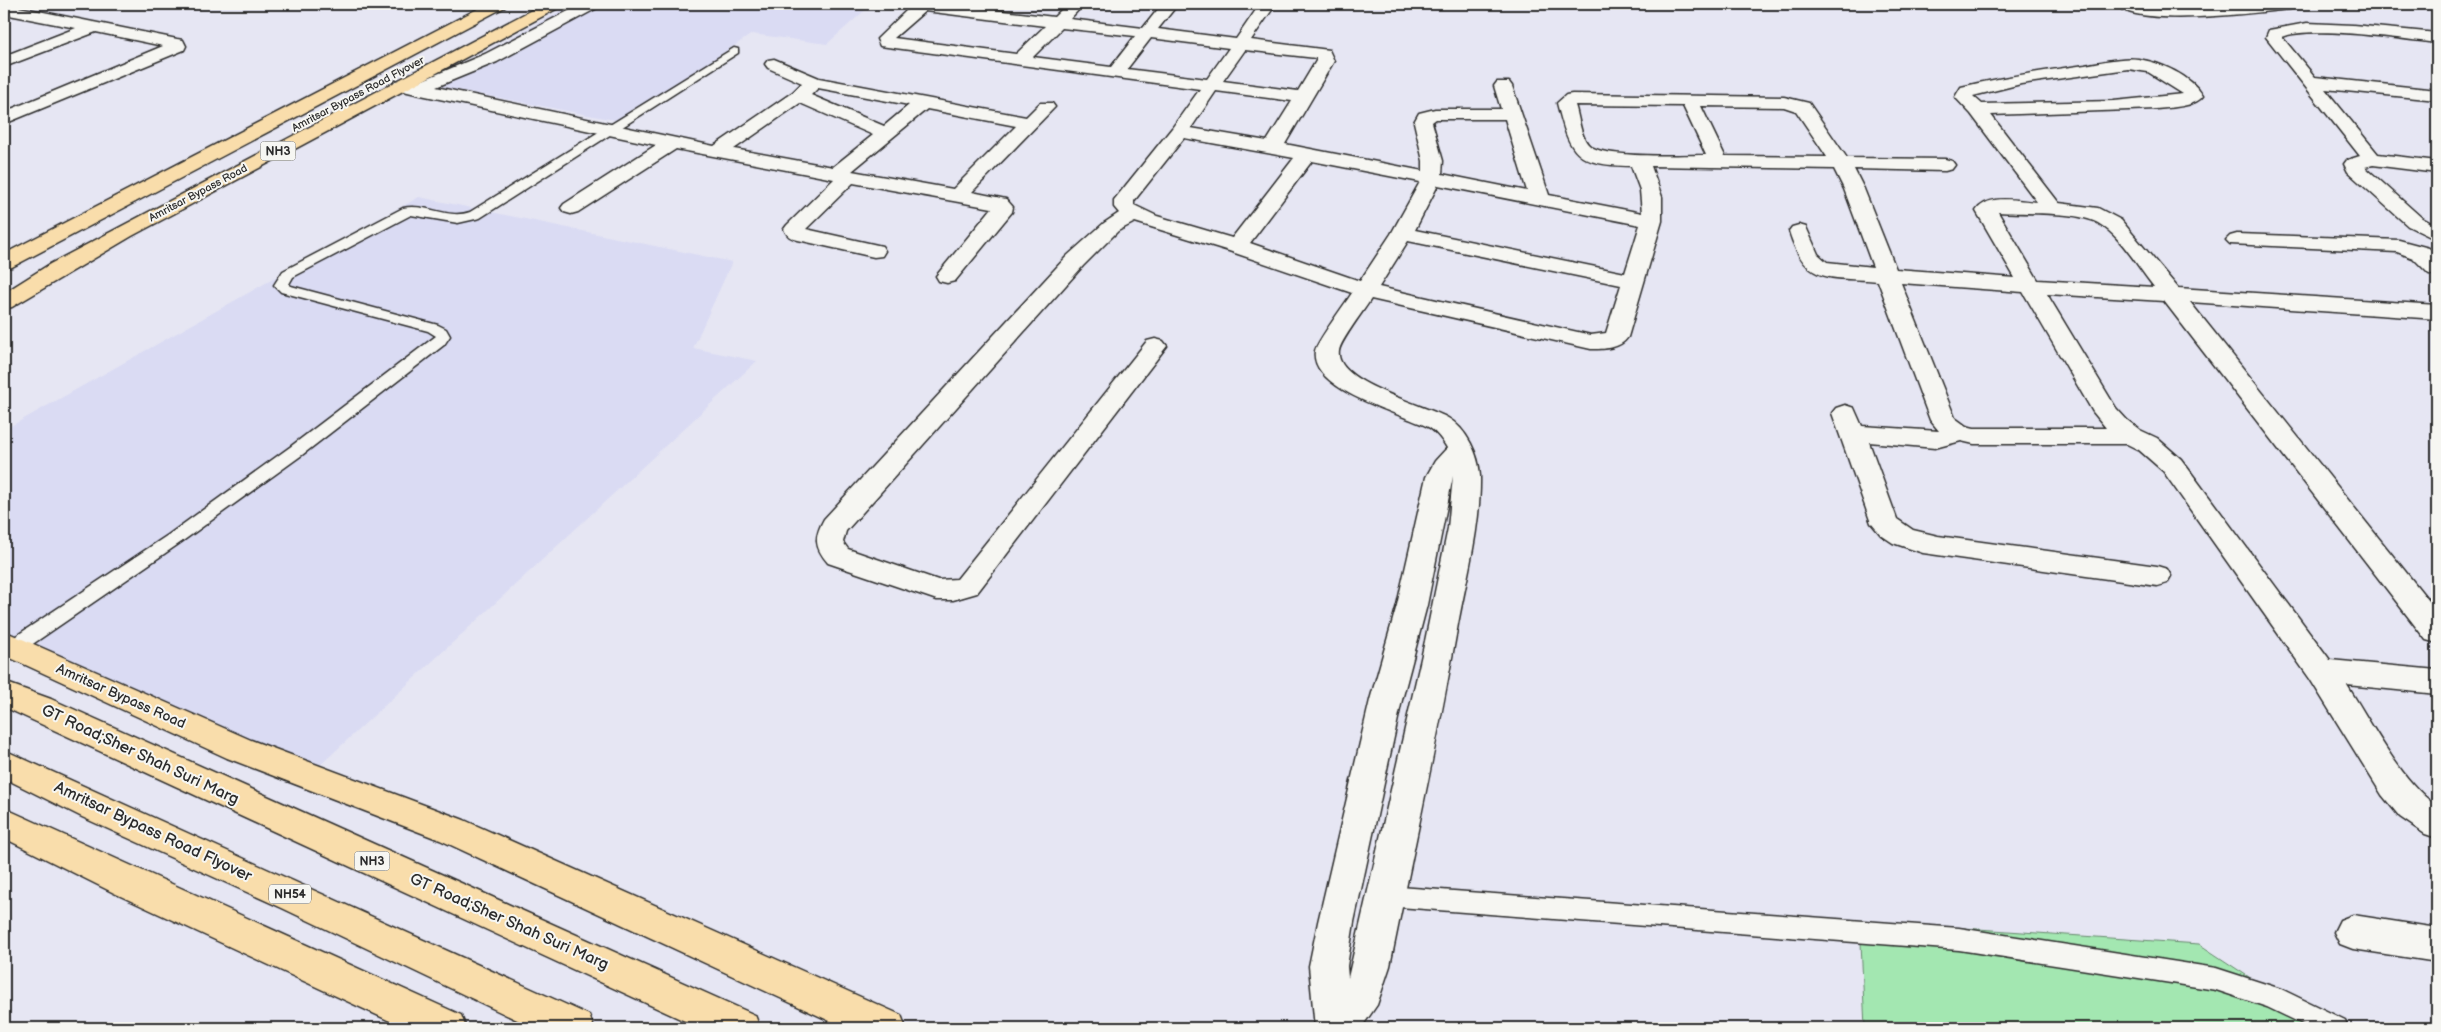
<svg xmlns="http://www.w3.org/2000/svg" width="2441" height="1032" font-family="'Balsamiq Sans',sans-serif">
<rect width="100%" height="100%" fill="#e6e6f3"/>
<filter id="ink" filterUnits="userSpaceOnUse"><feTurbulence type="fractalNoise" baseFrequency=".02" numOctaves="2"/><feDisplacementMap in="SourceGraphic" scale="10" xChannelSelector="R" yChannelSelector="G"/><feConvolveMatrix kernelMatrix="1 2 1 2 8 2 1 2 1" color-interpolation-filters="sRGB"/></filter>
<g filter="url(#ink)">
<path fill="#dadbf3" d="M573 4H872L827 44 752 34 620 121 426 84Z
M419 197 732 262 693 348 757 361 303 781 4 654V430Z"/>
<path fill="#a3e7b1" stroke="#67896e" d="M1860 921 2199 944 2326 1028H1865Z"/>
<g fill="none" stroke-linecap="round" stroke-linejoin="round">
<defs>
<path id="service" d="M734 48 738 49V53L480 218 458 223 411 215 293 277 289 284 291 286 438 325 446 329 450 336 444 345 302 455 180 543 21 652 14 654 7 652 4 647 7 642 168 535 290 447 436 336 428 331 281 292 274 285 283 271 403 208C426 203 448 220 470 212Z
M1386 886 1959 928 2216 968 2281 989 2345 1020 2348 1028H2311L2267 1007 2216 990 1959 950 1386 906 1378 903 1374 896 1378 889Z"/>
<path id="minor" d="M4 4 177 39 183 40 186 46 184 50 4 124V112L163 46 96 32 4 67V56L76 28 4 14Z
M582 4H601L599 7 497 62 436 87 714 146 793 92 802 83 768 68 765 64 768 60 774 59 819 78 1026 117 1040 103H1052L1055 107 972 192 1006 199 1013 207 1012 212 955 281 947 283 939 281 936 276 992 208 853 183 806 229 882 246 885 251 882 256 874 257 798 240C790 238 787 236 784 229L787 225 834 179 676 149 578 212 571 214 564 212 561 208 564 204 656 145 416 94 395 89 392 85 395 81 401 80 416 83 485 54ZM818 88 909 105 884 126 811 95ZM800 103 873 135 833 167 734 149ZM927 109 1016 126 953 189 852 171Z
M897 4H943L1054 17 1067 4H1084L1070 19 1143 28 1162 4H1178L1158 29 1236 39 1260 4H1276L1251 40 1329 50 1334 61 1285 144 1423 171V161L1414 122 1419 113 1435 109H1501L1494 86 1497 82H1509L1512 86 1549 195 1642 213 1640 190 1631 166C1575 165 1570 154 1557 103L1566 95 1572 94 1784 97 1809 103 1847 158 1945 159 1952 161 1955 165 1952 169 1945 171 1854 169 1864 189 1896 269 2015 278 1976 211C1988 193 2018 201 2037 202L1971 114 1955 97 1961 87C2002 77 2043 71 2085 65 2102 62 2121 57 2138 59 2160 62 2192 76 2203 96 2195 107 2169 108 2156 109L1991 115 2059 203 2098 208 2121 220 2178 288 2437 305V319L2190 302 2437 611V643L2426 640 2164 301 2047 294 2116 408 2127 420 2140 430 2157 438 2181 459 2330 660 2437 670V694L2347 685C2371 722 2401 782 2437 806V838L2425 834 2400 817 2382 795 2310 679 2163 471 2139 450 2127 444H1974L1961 441 1935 448 1869 442 1897 519 1913 530 1938 536 2157 566 2167 569 2171 576 2167 583 2157 586 1923 553 1893 543 1881 535 1871 523 1832 413 1836 408 1845 405 1854 408 1862 426 1939 431 1930 420 1878 281C1828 276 1806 286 1789 231L1792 227 1799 225 1806 227 1818 254 1827 262 1873 267 1844 189 1834 169 1651 166 1662 197V221L1628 337C1620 349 1604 349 1591 349L1371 299C1365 309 1340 341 1339 351 1334 383 1426 405 1448 418 1467 429 1479 455 1480 476 1481 525 1467 576 1458 624 1438 739 1413 852 1390 966L1377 1005 1361 1028H1315L1309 966 1318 922 1370 700 1397 605 1426 477 1435 461 1447 448C1443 441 1437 433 1430 428 1404 414 1309 391 1315 351 1317 341 1345 304 1352 293L1229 251 1135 222 1118 231 1083 266 846 531 843 542 848 549 938 580 957 579 1147 341 1155 339 1163 341 1167 346 1163 351 977 593 953 600H937L828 563C814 547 814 537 824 519L1067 256 1104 223 1119 213 1114 207V200L1172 128 1200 89 880 46 877 39 908 9 899 7ZM925 11 1045 26 1016 54 894 38ZM1062 28 1135 36 1111 67 1033 57ZM1151 38 1229 48 1207 79 1127 69ZM1245 50 1316 58V61L1298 91 1223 81ZM2128 69 2148 72 2183 94 2114 101 1982 104 1973 96 2021 84ZM1216 91 1292 101 1267 141 1191 128ZM1575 105 1683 106 1706 155C1684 155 1602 159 1589 145 1580 136 1579 116 1575 105ZM1701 106 1784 107 1796 111 1827 157 1725 156ZM1436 119H1505L1527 191 1442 174 1443 161 1432 122ZM1184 138 1294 158 1232 238 1157 216 1134 205V201ZM1312 161 1420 182 1391 234 1360 281 1250 243ZM1438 185 1640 225 1625 273 1415 230ZM1998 212C2023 214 2077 211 2098 223 2121 236 2137 266 2154 287L2038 280ZM1408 241 1621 285 1606 333 1591 335 1379 287ZM1901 283 2023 292 2093 412 2106 428H1974L1966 426 1955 418ZM1453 476 1448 528 1425 641 1348 978 1347 966 1354 922 1402 700 1427 605Z
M2116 4 2181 8 2249 4H2298L2290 9C2260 12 2134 29 2116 4Z
M2307 23 2353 25 2437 33V43C2403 39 2311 25 2282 37L2315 77 2437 90V100L2325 89 2378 154 2437 161V173L2373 165 2365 167 2422 218 2437 226V240L2408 226 2348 172 2344 164 2347 160 2360 156 2266 37 2269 30Z
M2237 234 2399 240 2429 248 2437 257V275L2429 274 2413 258 2397 252 2230 244 2226 240 2230 236Z
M2353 915 2437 928V962L2353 949 2340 944 2334 932 2340 920Z"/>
<path id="trunk" d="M487 4H507L505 7 12 267 4 268V254Z
M543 4H562L560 7 132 236 12 307 4 309V293L50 264Z
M4 631 251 740 464 820 901 1015 906 1028H845L440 840 227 758 4 655Z
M4 682 51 699 755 1015 760 1028H700L4 707Z
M4 750 589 1015 594 1028H534L282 908 82 817 4 778Z
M4 808 461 1015 466 1028H405L114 893 4 838Z"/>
</defs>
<use href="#service" stroke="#2b2b2b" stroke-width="3"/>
<use href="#minor" stroke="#2b2b2b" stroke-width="3"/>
<use href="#trunk" stroke="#2b2b2b" stroke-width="3"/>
<use href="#service" fill="#f6f6f2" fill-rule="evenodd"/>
<use href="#minor" fill="#f6f6f2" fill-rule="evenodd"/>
<use href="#trunk" fill="#f9ddab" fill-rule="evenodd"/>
</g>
</g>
<g text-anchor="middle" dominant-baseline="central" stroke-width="4" stroke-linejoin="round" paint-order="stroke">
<g font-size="11" fill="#2b2b2b" stroke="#f6f6f2">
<text transform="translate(358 94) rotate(-28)">Amritsar Bypass Road Flyover</text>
<text transform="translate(198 193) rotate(-28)">Amritsar Bypass Road</text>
</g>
<g fill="#f6f6f2" stroke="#686867" stroke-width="1">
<rect x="260.5" y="141.5" width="35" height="19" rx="4"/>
<rect x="354.5" y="851.5" width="35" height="19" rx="4"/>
<rect x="269" y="884.5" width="42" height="19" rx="4"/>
</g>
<g font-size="12" font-weight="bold" fill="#2b2b2b">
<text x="278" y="151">NH3</text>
<text x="372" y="861">NH3</text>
<text x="290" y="894">NH54</text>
</g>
<g font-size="14" fill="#2b2b2b" stroke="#f6f6f2">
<text transform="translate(121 696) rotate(24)">Amritsar Bypass Road</text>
</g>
<g font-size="16" fill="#2b2b2b" stroke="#f6f6f2">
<text transform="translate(140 755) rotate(25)">GT Road;Sher Shah Suri Marg</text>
<text transform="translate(153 832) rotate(25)">Amritsar Bypass Road Flyover</text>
<text transform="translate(509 922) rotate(24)">GT Road;Sher Shah Suri Marg</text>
</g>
</g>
<rect width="2441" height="1032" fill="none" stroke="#f6f6f2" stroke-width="20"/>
<rect x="10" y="10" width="2421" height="1012" fill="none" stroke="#2b2b2b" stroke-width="2" filter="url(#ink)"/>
</svg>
